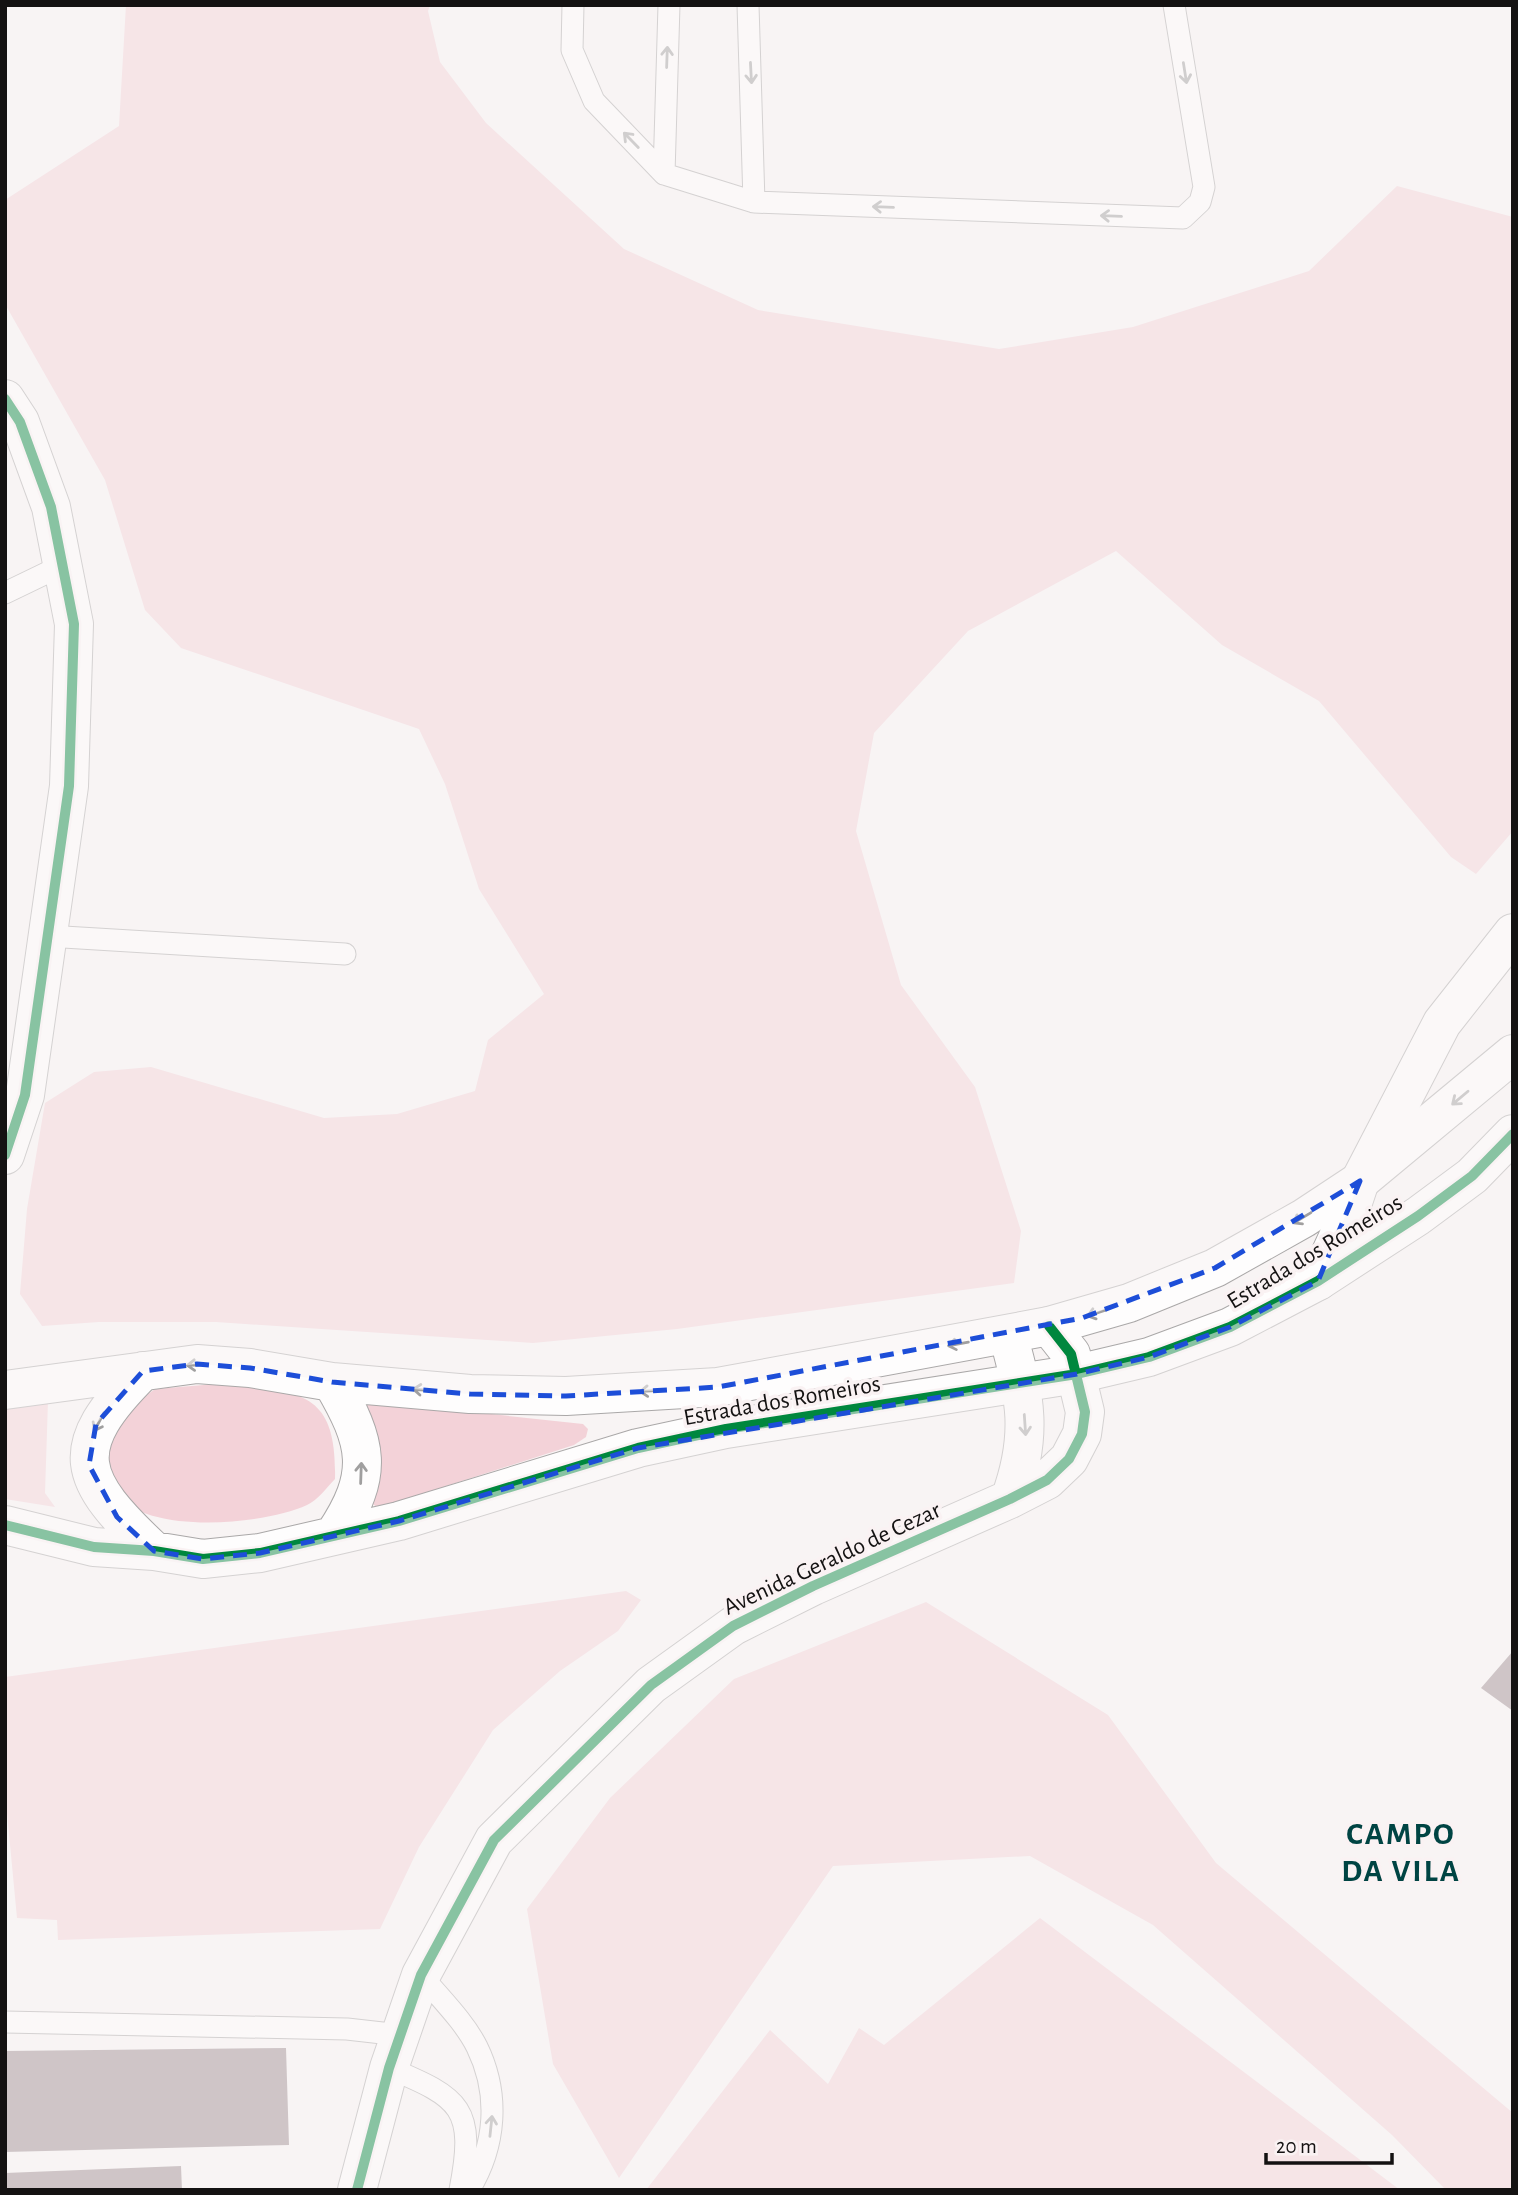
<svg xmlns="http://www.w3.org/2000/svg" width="1518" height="2195" font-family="'Alegreya Sans',sans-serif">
<rect width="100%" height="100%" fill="#f8f4f4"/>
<path fill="#f3d2d8" d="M126 5H430L428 11 440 62 486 123 624 249 758 310 999 349 1133 327 1309 271 1397 186 1513 217V831L1476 874 1451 857 1319 701 1222 645 1116 551 968 631 874 733 856 831 901 985 975 1087 1021 1231 1014 1283 677 1329 533 1343 216 1322H99L42 1326 20 1294 27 1209 45 1103 94 1072 151 1067 324 1118 397 1114 475 1091 488 1040 544 994 479 889 445 784 419 729 181 648 145 610 105 480 5 304V200L119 126Z
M228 1383C302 1393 337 1391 335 1479 327 1487 318 1500 307 1505 263 1525 146 1536 114 1492 105 1480 104 1454 101 1440L128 1409 155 1389Z
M361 1400 583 1424 588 1429 586 1437 574 1445 378 1508 369 1501Z
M48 1401 45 1493 55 1507 5 1499V1408Z
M626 1591 641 1600 618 1631 560 1671 493 1730 419 1847 380 1929 58 1940 57 1920 17 1918 5 1792V1677Z
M926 1602 1108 1715 1216 1863 1513 2113V2190H1446L1392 2135 1153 1925 1030 1856 833 1866 619 2178 553 2064 527 1909 610 1798 734 1679Z
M1040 1918 1400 2190H646L770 2030 828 2084 859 2028 884 2045Z"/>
<path fill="#9d8d91" d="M1513 1651V1711L1481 1688Z
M286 2048 289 2145 5 2152V2051Z
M181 2166 182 2190H5V2173Z"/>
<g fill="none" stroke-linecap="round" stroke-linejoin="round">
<defs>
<path id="service" d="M573 5 572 50 594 101 664 174 754 202 1183 218 1200 202 1204 187 1174 5
M748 5 754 202
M664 174 669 5
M5 593 63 565
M47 936 345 954
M421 1975C440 1998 464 2021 477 2047 500 2094 496 2146 469 2190
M5 2022 347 2029 400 2035
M389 2068C461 2098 476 2108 460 2190"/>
<path id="minor" d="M5 399 20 422 51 507 74 624 69 786 25 1095 5 1155
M1318 1281 1350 1211 1360 1181 1442 1023 1513 933
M1008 1335C1026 1398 1033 1436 1010 1499
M357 2190 389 2068 421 1975 494 1840 651 1685 733 1626 813 1586 1010 1499 1047 1480 1069 1459 1082 1434 1085 1412 1071 1354 1049 1326"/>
<path id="primary" d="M143 1371C64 1449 77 1479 154 1551
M332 1382C368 1443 375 1474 334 1535
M5 1390 197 1364 250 1368 332 1382 470 1394 566 1396 718 1387 1049 1326 1129 1303 1215 1268 1304 1218 1360 1181 1513 1054
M5 1525 94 1547 154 1551 203 1559 260 1553 399 1521 638 1448 726 1429 1077 1374 1149 1357 1230 1327 1318 1281 1418 1216 1472 1176 1513 1134"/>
</defs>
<use href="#service" stroke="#aaa8a8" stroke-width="23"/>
<use href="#minor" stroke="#aaa8a8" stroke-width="40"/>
<use href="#primary" stroke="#aaa8a8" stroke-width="40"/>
<use href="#service" stroke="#fefdfd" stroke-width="21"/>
<use href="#minor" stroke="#fefdfd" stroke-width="38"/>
<use href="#primary" stroke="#fefdfd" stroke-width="38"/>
<defs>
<path id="cycleway" d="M5 399 20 422 51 507 74 624 69 786 25 1095 5 1155
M5 1525 94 1547 154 1551 203 1559 260 1553 399 1521 638 1448 726 1429 1077 1374 1149 1357 1230 1327 1318 1281 1418 1216 1472 1176 1513 1134
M357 2190 389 2068 421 1975 494 1840 651 1685 733 1626 813 1586 1010 1499 1047 1480 1069 1459 1082 1434 1085 1412 1071 1354 1049 1326"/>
</defs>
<use href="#cycleway" stroke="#faf2f3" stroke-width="15"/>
<use href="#cycleway" stroke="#00873e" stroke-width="10"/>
</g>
<defs><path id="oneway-shaft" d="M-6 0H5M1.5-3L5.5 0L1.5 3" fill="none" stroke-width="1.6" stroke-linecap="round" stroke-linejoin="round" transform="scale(1.75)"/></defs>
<g stroke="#a09f9f">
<use href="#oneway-shaft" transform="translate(667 57) rotate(-88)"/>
<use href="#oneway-shaft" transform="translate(751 73) rotate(87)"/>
<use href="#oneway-shaft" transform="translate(1185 73) rotate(81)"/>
<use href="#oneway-shaft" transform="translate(631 140) rotate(-134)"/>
<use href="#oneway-shaft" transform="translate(883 207) rotate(-178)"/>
<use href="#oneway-shaft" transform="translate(1111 216) rotate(-178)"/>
<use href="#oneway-shaft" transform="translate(1460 1098) rotate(140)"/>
<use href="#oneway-shaft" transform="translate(1302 1218) rotate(149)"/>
<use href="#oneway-shaft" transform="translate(1097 1313) rotate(162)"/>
<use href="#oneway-shaft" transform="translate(958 1344) rotate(170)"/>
<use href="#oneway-shaft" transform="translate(197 1365) rotate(178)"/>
<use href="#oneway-shaft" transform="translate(423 1390) rotate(-175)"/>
<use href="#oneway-shaft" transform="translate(650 1391) rotate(177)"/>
<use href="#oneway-shaft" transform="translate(99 1422) rotate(118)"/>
<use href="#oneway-shaft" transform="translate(1025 1425) rotate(86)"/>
<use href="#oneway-shaft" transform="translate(361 1473) rotate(-88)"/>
<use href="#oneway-shaft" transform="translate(491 2126) rotate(-84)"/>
</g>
<path d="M0 0H1518V2195H0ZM1360 1181 1318 1281 1230 1327 1149 1357 1077 1374 638 1448 399 1521 260 1553 203 1559 154 1551 117 1517 89 1465 96 1424 143 1371 197 1364 250 1368 332 1382 470 1394 566 1396 718 1387 1082 1318 1215 1268Z" fill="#f8f4f4" fill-opacity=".55" fill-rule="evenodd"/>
<path fill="none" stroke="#1d4ed8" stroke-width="5" stroke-dasharray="14 9" stroke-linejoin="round" d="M1360 1181 1318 1281 1230 1327 1149 1357 1077 1374 638 1448 399 1521 260 1553 203 1559 154 1551 117 1517 89 1465 96 1424 143 1371 197 1364 250 1368 332 1382 470 1394 566 1396 718 1387 1082 1318 1215 1268Z"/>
<g text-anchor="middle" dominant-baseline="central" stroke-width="7" stroke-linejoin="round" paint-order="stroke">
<g font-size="24" fill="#141212" stroke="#faf2f3">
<text transform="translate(1315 1252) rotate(-31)">Estrada dos Romeiros</text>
<text transform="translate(782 1401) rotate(-10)">Estrada dos Romeiros</text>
<text transform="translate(832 1559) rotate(-25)">Avenida Geraldo de Cezar</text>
</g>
<g font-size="32" font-weight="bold" letter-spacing="2" fill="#004443" stroke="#faf2f3">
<text x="1401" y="1834">CAMPO<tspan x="1401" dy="37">DA VILA</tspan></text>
</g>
</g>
<rect width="1518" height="2195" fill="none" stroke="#141212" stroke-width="14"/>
<path d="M1266 2153v10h126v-10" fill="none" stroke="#141212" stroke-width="3.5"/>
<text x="1276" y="2153" font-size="21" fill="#141212" stroke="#faf2f3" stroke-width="5" paint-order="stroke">20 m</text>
</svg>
